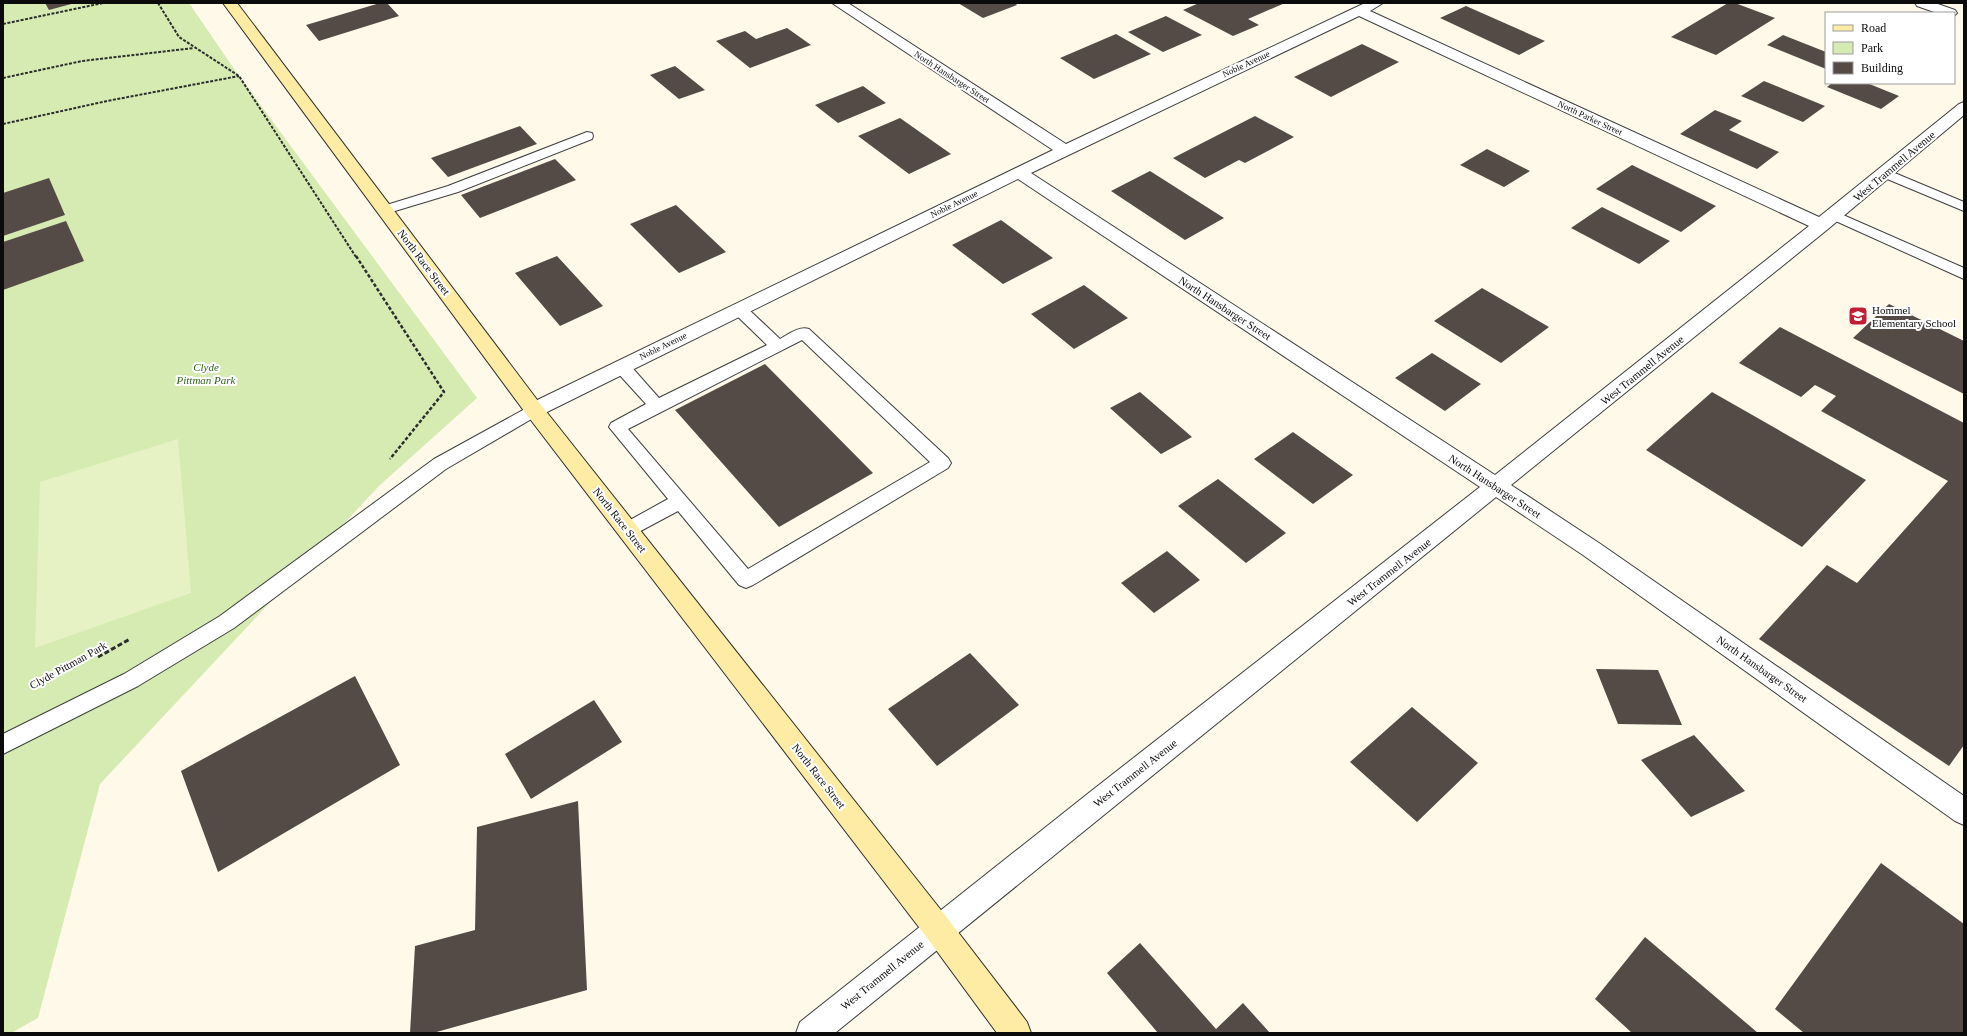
<svg xmlns="http://www.w3.org/2000/svg" width="1967" height="1036" font-family="Georgia,serif">
<rect width="100%" height="100%" fill="#fff9e9"/>
<path fill="#d5ebb2" d="M3 3H189L239 76 477 398 379 486 100 784 38 1018 11 1033H3Z"/>
<path fill="#e6f2c4" d="M178 439 191 593 35 648 40 482Z"/>
<path fill="#544b47" d="M45 3H75L49 10Z
M380 3H387L399 16 319 41 306 25Z
M958 3H1015L1017 5 983 18Z
M1199 3H1285L1248 19 1259 25 1233 36 1183 10Z
M1728 3H1735L1775 18 1716 55 1671 37Z
M1466 6 1545 41 1519 55 1440 18Z
M1166 16 1202 35 1163 52 1128 32Z
M787 28 811 45 750 68 716 41 745 31 756 39Z
M1116 34 1151 54 1094 79 1060 58Z
M1783 35 1826 52V69L1767 45Z
M1362 44 1399 62 1331 97 1294 77Z
M675 66 705 90 679 99 650 75Z
M1764 81 1825 106 1803 122 1741 96Z
M1832 83H1867L1899 96 1881 109 1827 87Z
M863 86 886 103 838 123 815 105Z
M1715 110 1742 121 1729 130 1779 152 1757 169 1680 134Z
M1255 116 1294 137 1245 163 1239 160 1205 178 1173 158Z
M900 118 951 154 909 174 858 136Z
M520 126 537 144 448 177 431 158Z
M1487 149 1530 171 1504 187 1460 165Z
M555 159 576 180 480 218 461 195Z
M1632 165 1716 206 1681 232 1596 189Z
M1150 171 1224 218 1185 240 1111 191Z
M49 178 65 215 3 236V193Z
M676 205 726 252 679 273 630 224Z
M1602 207 1670 241 1639 264 1571 228Z
M1001 220 1053 258 1003 284 952 245Z
M66 221 84 261 3 290V242Z
M557 256 603 306 560 326 515 273Z
M1084 285 1128 318 1074 349 1031 314Z
M1482 288 1549 327 1501 363 1434 321Z
M1889 304 1964 341V394L1853 338Z
M1780 327 1964 423V745L1949 766 1759 639 1827 565 1857 583 1948 481 1821 411 1836 396 1815 385 1801 397 1739 363Z
M1432 353 1481 384 1445 411 1395 378Z
M765 364 873 473 779 527 675 410Z
M1140 392 1192 437 1161 454 1110 408Z
M1712 392 1866 480 1802 547 1646 450Z
M1293 432 1353 475 1313 504 1254 459Z
M1218 479 1286 533 1246 563 1178 506Z
M1167 551 1200 580 1154 613 1121 583Z
M970 653 1019 705 937 766 888 709Z
M1596 669 1658 670 1682 725 1618 724Z
M355 676 400 765 218 872 181 771Z
M594 700 622 742 531 799 505 754Z
M1412 707 1478 763 1417 822 1350 762Z
M1694 735 1745 791 1691 817 1641 760Z
M578 801 587 990 433 1033H410L415 946 475 930 477 827Z
M1881 863 1964 924V1033H1804L1775 1009Z
M1645 937 1758 1033H1632L1595 999Z
M1140 943 1216 1029 1243 1003 1270 1033H1158L1107 973Z"/>
<g fill="none" stroke-linecap="round" stroke-linejoin="round">
<defs>
<path id="lane" d="M587 132 592 133 593 136 592 139 458 192 385 214 380 213 378 210 380 207 448 186Z
M1885 169 1964 202V211L1880 176 1878 173 1880 170Z
M1834 211 1964 268V279L1829 218 1827 215 1829 212Z
M739 304 744 305 780 339C789 334 799 326 809 329L948 458 951 463 948 468 753 585 746 588 739 585 678 511 633 535 627 537 621 535 618 530 621 525 668 499 609 427 611 423 646 404 616 371 614 367 616 363 622 362 628 363 659 398 767 345 734 313 731 309 734 305ZM802 340 930 462 748 569 628 429Z
M534 404 540 406 542 410 540 414 446 469 234 628 138 686 3 754V734L124 674 220 616 434 459Z"/>
<path id="street" d="M832 3H848L1066 144 1365 3H1383L1370 11 1819 217 1959 104 1964 102V115L1828 229 1511 485 1599 543 1964 796V825L1955 821 1583 555 1496 497 835 1033H796L800 1022 1090 792 1480 487 1018 179 541 415 534 417 527 415 524 410 527 405 1053 150ZM1359 16 1809 226 1495 475 1031 173Z
M1915 3H1935L1955 10 1957 13 1954 16V13H1937L1917 6Z"/>
<path id="secondary" d="M223 3H237L541 405 948 919 1027 1022 1031 1033H997L928 939 527 415Z"/>
</defs>
<use href="#lane" stroke="#3e3e3e" stroke-width="2"/>
<use href="#street" stroke="#3e3e3e" stroke-width="2"/>
<use href="#secondary" stroke="#2d2d2d" stroke-width="2"/>
<path stroke="#2d2d2d" stroke-width="2" stroke-dasharray="3 1.5" stroke-linecap="butt" d="M158 3 179 37 239 76 356 257
M3 24 103 3
M3 78 82 61 194 48
M3 124 107 101 239 76"/>
<path stroke="#2d2d2d" stroke-width="2.5" stroke-dasharray="3.5 2" stroke-linecap="butt" d="M356 256 444 392 390 459"/>
<path stroke="#2d2d2d" stroke-width="3" stroke-dasharray="5 2.5" stroke-linecap="butt" d="M98 657 130 639"/>
<use href="#lane" fill="#fff" fill-rule="evenodd"/>
<use href="#street" fill="#fff" fill-rule="evenodd"/>
<use href="#secondary" fill="#ffeca4" fill-rule="evenodd"/>
</g>
<defs>
<symbol id="school-square" viewBox="-11 -11 22 22"><rect x="-9" y="-9" width="18" height="18" rx="4" fill="#c11d34" stroke="#fff"/><path d="M0-5L7-2L0 1L-7-2ZM-4 1L0 2.5L4 1V4Q0 6-4 4Z" fill="#fff"/></symbol>
</defs>
<g fill-rule="evenodd">
<use href="#school-square" x="1847" y="305" width="22" height="22"/>
</g>
<g text-anchor="middle" dominant-baseline="central" stroke-width="4" stroke-linejoin="round" paint-order="stroke">
<g font-size="9" fill="#0b0b0b" stroke="#fff">
<text transform="translate(1246 64) rotate(-25)">Noble Avenue</text>
<text transform="translate(952 77) rotate(33)">North Hansbarger Street</text>
<text transform="translate(1590 118) rotate(25)">North Parker Street</text>
<text transform="translate(954 204) rotate(-26)">Noble Avenue</text>
<text transform="translate(663 346) rotate(-26)">Noble Avenue</text>
</g>
<g font-size="11" fill="#0b0b0b" stroke="#fff">
<text transform="translate(1894 166) rotate(-40)">West Trammell Avenue</text>
<text transform="translate(424 262) rotate(53)">North Race Street</text>
<text transform="translate(1225 308) rotate(33)">North Hansbarger Street</text>
<text transform="translate(1642 370) rotate(-39)">West Trammell Avenue</text>
<text transform="translate(1495 486) rotate(33)">North Hansbarger Street</text>
<text transform="translate(620 520) rotate(52)">North Race Street</text>
<text transform="translate(1389 572) rotate(-38)">West Trammell Avenue</text>
<text transform="translate(68 665) rotate(-29)">Clyde Pittman Park</text>
<text transform="translate(1762 669) rotate(35)">North Hansbarger Street</text>
<text transform="translate(1135 773) rotate(-38)">West Trammell Avenue</text>
<text transform="translate(819 776) rotate(52)">North Race Street</text>
<text transform="translate(882 975) rotate(-39)">West Trammell Avenue</text>
</g>
<g font-size="11" fill="#0b0b0b" stroke="#fff" text-anchor="start">
<text x="1872" y="310">Hommel<tspan x="1872" dy="13">Elementary School</tspan></text>
</g>
<g font-size="11" font-style="italic" fill="#306519" stroke="#fff">
<text x="206" y="367">Clyde<tspan x="206" dy="13">Pittman Park</tspan></text>
</g>
</g>
<rect width="1967" height="1036" fill="none" stroke="#0b0b0b" stroke-width="8"/>
<rect x="1825" y="12" width="130" height="72" fill="#ffffff" stroke="#9d9d9d"/>
<rect x="1833" y="25" width="20" height="6" fill="#ffeca4" stroke="#9d9d9d"/>
<text x="1861" y="32" font-size="12" fill="#0b0b0b">Road</text>
<rect x="1833" y="42" width="20" height="12" fill="#d5ebb2" stroke="#9d9d9d"/>
<text x="1861" y="52" font-size="12" fill="#0b0b0b">Park</text>
<rect x="1833" y="62" width="20" height="12" fill="#544b47" stroke="#9d9d9d"/>
<text x="1861" y="72" font-size="12" fill="#0b0b0b">Building</text>
</svg>
